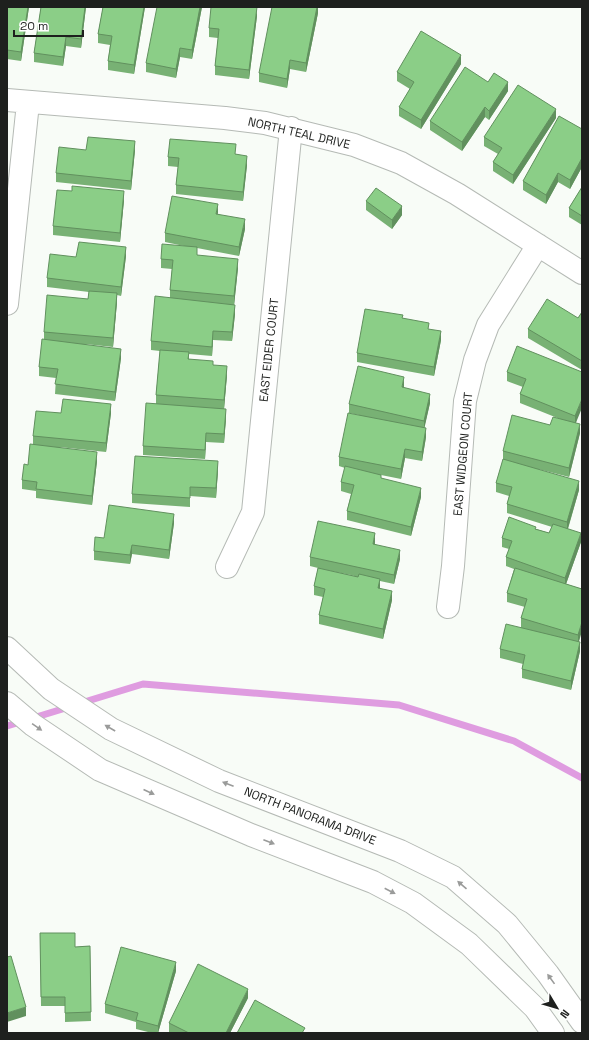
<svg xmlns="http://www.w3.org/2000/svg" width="589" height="1040" font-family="'Space Grotesk',sans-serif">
<rect width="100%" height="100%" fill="#f8fcf7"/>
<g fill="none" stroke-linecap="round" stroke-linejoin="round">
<path stroke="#df9ce0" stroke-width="7" d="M81 703 143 684 399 705 514 741 582 778
M7 726 69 707"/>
<defs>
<path id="minor" d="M7 100 225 118 265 123 354 145 401 163 457 194 582 273
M7 304 28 103
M227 567 253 512 291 128
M448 607 453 566 465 401 475 360 488 325 538 245
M7 648 51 689 111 729 219 781 400 851 453 877 507 924 548 974 582 1022
M7 703 33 725 100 770 251 835 373 882 413 903 469 944 535 1008 553 1033"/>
</defs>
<use href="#minor" stroke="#b5bab5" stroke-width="24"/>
<use href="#minor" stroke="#fff" stroke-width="22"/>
</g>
<path fill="#78b174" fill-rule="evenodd" d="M7 7H29L21 61 7 59Z
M41 7H86L81 48 66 46 63 66 34 62V53Z
M103 7H145L134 74 108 70V61L110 45 98 43V34Z
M202 7 192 59 180 57 176 78 146 72V63Z
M318 7V13L306 72 290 69 287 88 259 82V73Z
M257 16 249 79 215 75V66L218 38 209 37V28Z
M461 64 421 129 399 116V107L410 89 397 81V72Z
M488 82 508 91 489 120 485 117 462 151 430 130V121Z
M556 118 513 184 493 171V162L498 154 484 146V137Z
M582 129V167L570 189 558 182 546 204 523 190V181Z
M86 150H135L131 190 56 182V173Z
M236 154 247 165 243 201 176 194V185L178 167 168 166V157Z
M582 187V225L569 217V208Z
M124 200 120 242 53 235V226Z
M366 201 402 215 392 229 366 210Z
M218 215 245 229 239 256 197 248V255L238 268 234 305 235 314 232 341 213 340 212 356 189 354V359L213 365 227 375 224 409 226 418 224 443 206 442 205 459 143 455V446L156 404V395L160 351 151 350V341L170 298V290L172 269 161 268V259L184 246 165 242V233Z
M126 256 121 296 117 295V302L113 347 85 344 121 358 115 401 55 394 56 378 39 376V367L44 339V332L88 299 89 292 47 287V278L76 257Z
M582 312V370L528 338V329L578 318Z
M403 318 441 340 434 376 357 362V353Z
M507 372H582L576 423 580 433 569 477 538 469 579 490 568 529 581 542 566 584 582 589 579 641 580 651 571 690 522 678V669L523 664 500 658V649L521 627V618L525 607 507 602V593L514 569 506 566V557L509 549 502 547V538L536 529 549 533 552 527 507 513V504L509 496 496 492V483L503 460V451L550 425 560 419 520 403V394L523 387 507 381Z
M404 386V388L430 403 424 428 426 437 422 461 405 458 401 479 381 475V478L421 497 411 536 347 520V511L351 494 341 491V482L345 468 339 466V457L359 415 349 413V404Z
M61 413H111L106 452 59 447 97 461 92 505 36 498V491L22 489V480L28 465 33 444V436Z
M218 470 216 498 190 496V507L132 503V494Z
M174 523 169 559 132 554 130 564 94 560V551L104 538Z
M375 542V544L400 559 394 584 380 581V589L392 600 383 639 319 624V615L323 597 314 595V586L318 568 310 566V557ZM326 570 351 575 358 577Z
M40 933 75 947 90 946 91 1021 65 1022V1006H41Z
M176 971 158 1033H152L136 1029V1022L105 1013V1004Z
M248 998 230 1033H171L169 1032V1023Z"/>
<path fill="#61905e" d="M28 7H29L21 61V52Z
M85 7H86L81 48V39Z
M144 7H145L134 74V65Z
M200 7H202L192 59V50Z
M257 7V16L249 79V70Z
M317 7H318V13L306 72V63Z
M66 37V46L63 66V57Z
M180 48V57L176 78V69Z
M461 55V64L421 129V120Z
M290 60V69L287 88V79Z
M508 82V91L489 120V111Z
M485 107V117L462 151V142Z
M556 109V118L513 184V175Z
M135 141V150L131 190V181Z
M247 156V165L243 201V192Z
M582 158V167L570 189V180Z
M558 173V182L546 204V195Z
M124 191V200L120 242V233Z
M218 204V213L216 223V214Z
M402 206V215L392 229V220Z
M245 219V229L239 256V247Z
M126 247V256L121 296V287Z
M238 259V268L234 306V296Z
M117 293V302L113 347V338Z
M235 305V314L232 341V332Z
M213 331V340L212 356V347Z
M441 331V340L434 376V367Z
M121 349V358L115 401V392Z
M227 366V375L224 409V400Z
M404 377V386L402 396V387Z
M430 394V403L424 430V421Z
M582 399V408L575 425V416Z
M111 404V413L106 452V443Z
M226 409V418L224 443V434Z
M580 424V433L569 477V468Z
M426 428V437L422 461V452Z
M206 433V442L205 459V450Z
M405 449V458L401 479V469Z
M97 452V461L92 505V496Z
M218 461V470L216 498V488Z
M579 481V490L567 531V522Z
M421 488V497L411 536V527Z
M174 514V523L169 559V550Z
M375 533V542L373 553V544Z
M581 533V542L565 587V578Z
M132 545V554L130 564V555Z
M400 550V559L394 584V575Z
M380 579V588L378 597V588Z
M392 591V600L383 639V629Z
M582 622V631L578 645V635Z
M580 642V651L571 690V681Z
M176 962V971L158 1033V1026Z
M248 989V998L230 1033H226Z
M26 1007V1016L7 1022V1013Z"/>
<path fill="#8bce87" stroke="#61905e" d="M7 7H28L21 52 7 50Z
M41 7H85L81 39 66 37 63 57 34 53Z
M103 7H144L134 65 108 61 112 36 98 34Z
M157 7H200L192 50 180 48 176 69 146 63Z
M211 7H257L249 70 215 66 219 29 209 28Z
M272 7H317L306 63 290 60 287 79 259 73Z
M421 31 461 55 421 120 399 107 414 82 397 72Z
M465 67 488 82 494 73 508 82 489 111 485 107 462 142 430 121Z
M518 85 556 109 513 175 493 162 502 148 484 137Z
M559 116 582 129V158L570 180 558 173 546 195 523 181Z
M88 137 135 141 131 181 56 173 59 147 86 150Z
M170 139 236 144 235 154 247 156 243 192 176 185 179 158 168 157Z
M72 186 124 191 120 233 53 226 57 190 72 191Z
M582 187V216L569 208Z
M376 188 402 206 392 220 366 201Z
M172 196 218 204 216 214 245 219 239 247 165 233Z
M79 242 126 247 121 287 47 278 50 254 76 257Z
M162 244 197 247V255L238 259 234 296 170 290 173 260 161 259Z
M89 291 117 293 113 338 44 332 47 295 88 299Z
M155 296 235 305 232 332 213 331 212 347 151 341Z
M547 299 578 318 582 312V361L528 329Z
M365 309 403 315 402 318 429 323 428 329 441 331 434 367 357 353Z
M42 339 121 349 115 392 55 384 58 369 39 367Z
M517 346 582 372V399L575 416 520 394 526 379 507 372Z
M160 350 189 352 188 359 213 361V365L227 366 224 400 156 395Z
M358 366 404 377 402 387 430 394 424 421 349 404Z
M63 399 111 404 106 443 33 436 36 411 61 413Z
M146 403 226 409 224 434 206 433 205 450 143 446Z
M348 413 426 428 422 452 405 449 401 469 339 457Z
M512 415 550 425 553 417 580 424 569 468 503 451Z
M30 444 97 452 92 496 36 489 37 482 22 480 24 464 28 465Z
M135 456 218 461 216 488 190 487V498L132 494Z
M503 459 579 481 567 522 507 504 512 487 496 483Z
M345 466 381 475V478L421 488 411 527 347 511 354 485 341 482Z
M109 505 174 514 169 550 132 545 130 555 94 551 95 537 104 538Z
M509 517 536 527 535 529 549 533 553 524 581 533 565 578 506 557 512 541 502 538Z
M318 521 375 533 373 544 400 550 394 575 310 557Z
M318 568 358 577 359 574 380 579 378 588 392 591 383 629 319 615 325 589 314 586Z
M515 568 582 589V622L578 635 521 618 527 599 507 593Z
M506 624 580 642 571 681 522 669 525 655 500 649Z
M40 933H75V947L90 946 91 1012 65 1013V997H41Z
M121 947 176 962 158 1026 136 1020 138 1013 105 1004Z
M11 956 26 1007 7 1013V957Z
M198 964 248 989 226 1033H189L169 1023Z
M255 1000 305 1028 302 1033H237Z"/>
<defs><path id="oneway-solid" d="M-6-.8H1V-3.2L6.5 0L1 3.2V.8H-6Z"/></defs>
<g fill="#9a9b9a">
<use href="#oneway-solid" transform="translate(37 727) rotate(35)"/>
<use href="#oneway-solid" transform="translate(110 728) rotate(-150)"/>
<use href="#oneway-solid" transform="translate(228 784) rotate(-159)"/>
<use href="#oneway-solid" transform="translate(149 792) rotate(24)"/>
<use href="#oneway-solid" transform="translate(269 842) rotate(21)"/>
<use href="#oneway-solid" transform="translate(462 885) rotate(-139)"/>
<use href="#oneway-solid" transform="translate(390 891) rotate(27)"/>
<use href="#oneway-solid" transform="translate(551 979) rotate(-126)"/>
</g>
<g text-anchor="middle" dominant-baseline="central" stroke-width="3" stroke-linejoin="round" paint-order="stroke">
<g font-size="12" fill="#1e201e" stroke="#fff">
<text transform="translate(299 133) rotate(13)">NORTH TEAL DRIVE</text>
<text transform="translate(269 350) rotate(-84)">EAST EIDER COURT</text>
<text transform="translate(463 454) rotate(-85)">EAST WIDGEON COURT</text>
<text transform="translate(310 816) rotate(21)">NORTH PANORAMA DRIVE</text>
</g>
</g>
<rect width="589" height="1040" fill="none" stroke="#1e201e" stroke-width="16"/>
<g transform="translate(557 1008) rotate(128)" stroke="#ffffff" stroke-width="3" paint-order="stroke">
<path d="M0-3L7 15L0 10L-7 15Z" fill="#1e201e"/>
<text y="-6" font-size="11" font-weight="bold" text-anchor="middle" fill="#1e201e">N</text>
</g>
<path d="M14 30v6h69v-6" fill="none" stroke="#1e201e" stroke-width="2"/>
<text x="20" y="30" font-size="12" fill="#1e201e" stroke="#ffffff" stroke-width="3" paint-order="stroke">20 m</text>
</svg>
